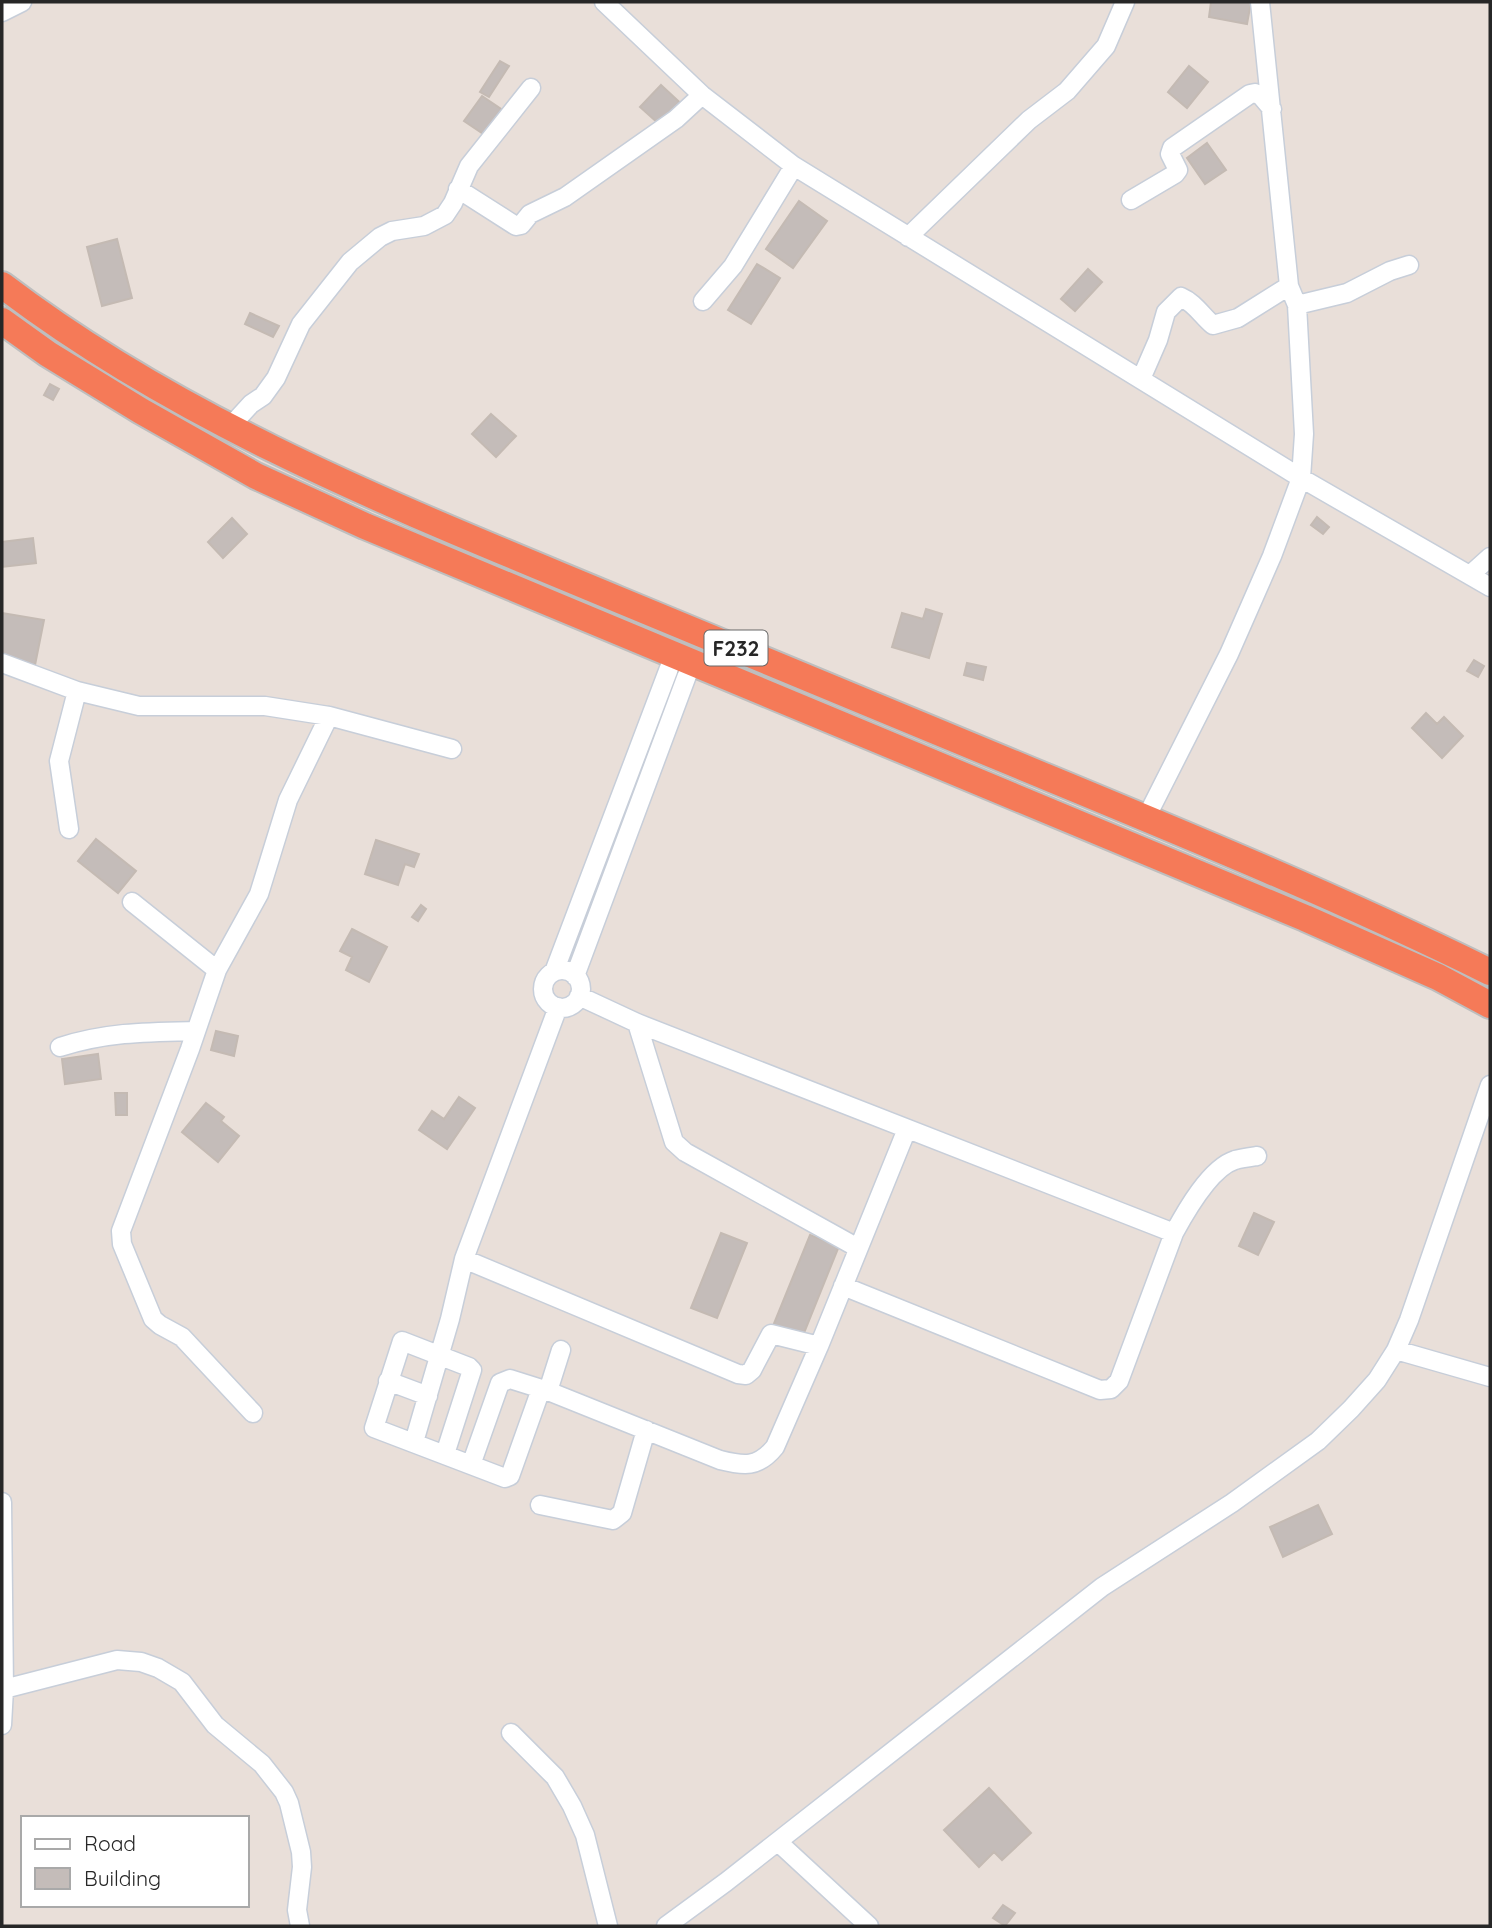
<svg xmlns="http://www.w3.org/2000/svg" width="1492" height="1928" font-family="Quicksand,sans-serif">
<rect width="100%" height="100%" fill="#e9dfd9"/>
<path fill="#c4bcb9" stroke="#c4bab3" stroke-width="2" d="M1211 2H1251L1247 24 1209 17Z
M500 61 509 66 489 97 480 92Z
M1189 66 1208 82 1187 108 1168 92Z
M661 85 688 110 668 132 640 107Z
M482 96 513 117 495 142 464 121Z
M1207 143 1226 170 1205 184 1187 158Z
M799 201 827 221 793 268 766 249Z
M117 239 132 298 102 306 87 247Z
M757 264 780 278 751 324 728 310Z
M1088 269 1102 282 1075 311 1061 299Z
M250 313 279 326 273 337 245 324Z
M50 384 59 389 53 400 44 395Z
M491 414 516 436 496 457 472 434Z
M1317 517 1329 527 1323 534 1311 525Z
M232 518 247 534 223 558 208 542Z
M33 538 36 563 2 567V542Z
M926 609 942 614 929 658 892 647 902 613 923 619Z
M2 613 44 620 34 670 7 666 9 656 2 654Z
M1474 660 1484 666 1478 677 1467 671Z
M967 663 986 667 983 680 964 675Z
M1426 713 1437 724 1444 717 1463 736 1442 758 1412 728Z
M96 839 136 871 118 893 78 861Z
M376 840 419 854 414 867 405 864 398 885 365 874Z
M421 905 426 909 418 921 412 917Z
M352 929 387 947 369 982 346 970 352 957 340 951Z
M216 1031 238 1036 234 1056 211 1050Z
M98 1054 101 1079 65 1084 62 1059Z
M115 1093H127V1115H116Z
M459 1097 475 1108 447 1149 419 1130 432 1111 444 1119Z
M206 1103 224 1117 221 1121 239 1136 218 1162 182 1132Z
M1254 1213 1274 1222 1258 1255 1239 1246Z
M721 1233 747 1243 717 1318 691 1308Z
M810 1235 839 1246 802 1338 773 1326Z
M1318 1505 1332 1534 1283 1557 1270 1527Z
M989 1788 1031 1833 1002 1860 994 1852 979 1867 944 1830Z
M1003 1905 1015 1913 1005 1926 993 1918Z"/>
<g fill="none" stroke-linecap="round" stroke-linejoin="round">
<defs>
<path id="minor" d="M604 2 702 95 794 166 1301 478 1490 587
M2 12 22 2
M458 189 516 226 521 225 530 214 565 197 676 119 702 95
M1131 200 1175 174 1178 170 1170 154 1172 148 1250 94 1255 93 1261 96 1272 109
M908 237 1029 120 1067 91 1106 46 1125 2
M703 301 733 266 794 166
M1297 305 1347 293 1390 271 1409 265
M1141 379 1158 340 1166 312 1181 297C1195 303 1202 316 1213 325L1238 318 1289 286
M229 428 251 404 263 396 276 378 301 324 350 262 380 237 392 231 424 226 445 215 453 203 469 166 531 88
M1470 575 1490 557
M2 663 77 691 139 706H265L329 716 452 749
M1146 818 1229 654 1272 556 1301 478 1304 434 1297 305 1289 286 1260 2
M69 829 59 761 77 691
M132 902 217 970
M543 989a19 19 0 1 1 38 0a19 19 0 1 1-38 0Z
M554 972 674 655
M575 976 692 662
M579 996 637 1023 1174 1233
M637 1023 674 1142 685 1152 858 1248
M60 1047C107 1032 147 1032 196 1031
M464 1259 738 1374 746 1375 752 1370 771 1334 819 1346
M843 1286 1100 1390 1111 1389 1119 1381 1174 1233C1186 1211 1210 1168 1235 1160 1242 1158 1250 1157 1257 1156
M1396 1350 1490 1377
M388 1381 428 1396
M548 1391 561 1350
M253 1413 182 1337 160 1325 153 1319 122 1244 121 1231 190 1049 217 970 259 894 288 800 329 716
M414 1442 450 1319 464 1259 558 1007
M445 1454 472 1370 469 1367 402 1341 374 1428 505 1478 510 1476 541 1389
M471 1465 500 1383 510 1379 548 1391 720 1460C744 1466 758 1468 775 1447L819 1346 907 1129
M2 1502 4 1689 2 1725
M540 1505 613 1520 622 1513 646 1430
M4 1689 117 1660 141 1662 158 1668 182 1682 215 1725 262 1764 284 1792 289 1803 301 1852 302 1867 297 1910 300 1926
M511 1733 555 1777 572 1806 585 1835 608 1926
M778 1842 869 1926
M666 1926 726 1882 1102 1587 1232 1503 1318 1441 1351 1409 1377 1380 1396 1350 1409 1320 1490 1085"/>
<path id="highway" d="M2 285C187 426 404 510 617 599 760 658 902 717 1044 776 1194 838 1344 900 1490 972
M2 321 48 354 141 411 256 476 365 526 1305 918 1438 977 1490 1005"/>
</defs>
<use href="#minor" stroke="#c7ced9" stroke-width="21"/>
<use href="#highway" stroke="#bebebe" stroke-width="30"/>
<use href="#minor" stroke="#fff" stroke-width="18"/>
<use href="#highway" stroke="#f57a58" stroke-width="26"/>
</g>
<g text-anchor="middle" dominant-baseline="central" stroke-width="6" stroke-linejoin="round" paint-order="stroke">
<rect fill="#fff" stroke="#686868" stroke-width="2" x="704.5" y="630.5" width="63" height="35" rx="5"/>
<g font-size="21" font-weight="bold" fill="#272727">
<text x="736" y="648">F232</text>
</g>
</g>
<rect width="1492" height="1928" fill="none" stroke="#272727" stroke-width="7"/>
<rect x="21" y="1816" width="228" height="91" fill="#ffffff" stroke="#a9a9a9" stroke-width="2"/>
<rect x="35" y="1839" width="35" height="10" fill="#ffffff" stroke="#a9a9a9" stroke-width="2"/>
<text x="84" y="1851" font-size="21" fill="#272727">Road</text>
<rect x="35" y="1868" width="35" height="21" fill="#c4bcb9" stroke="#a9a9a9" stroke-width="2"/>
<text x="84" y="1886" font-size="21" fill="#272727">Building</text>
</svg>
